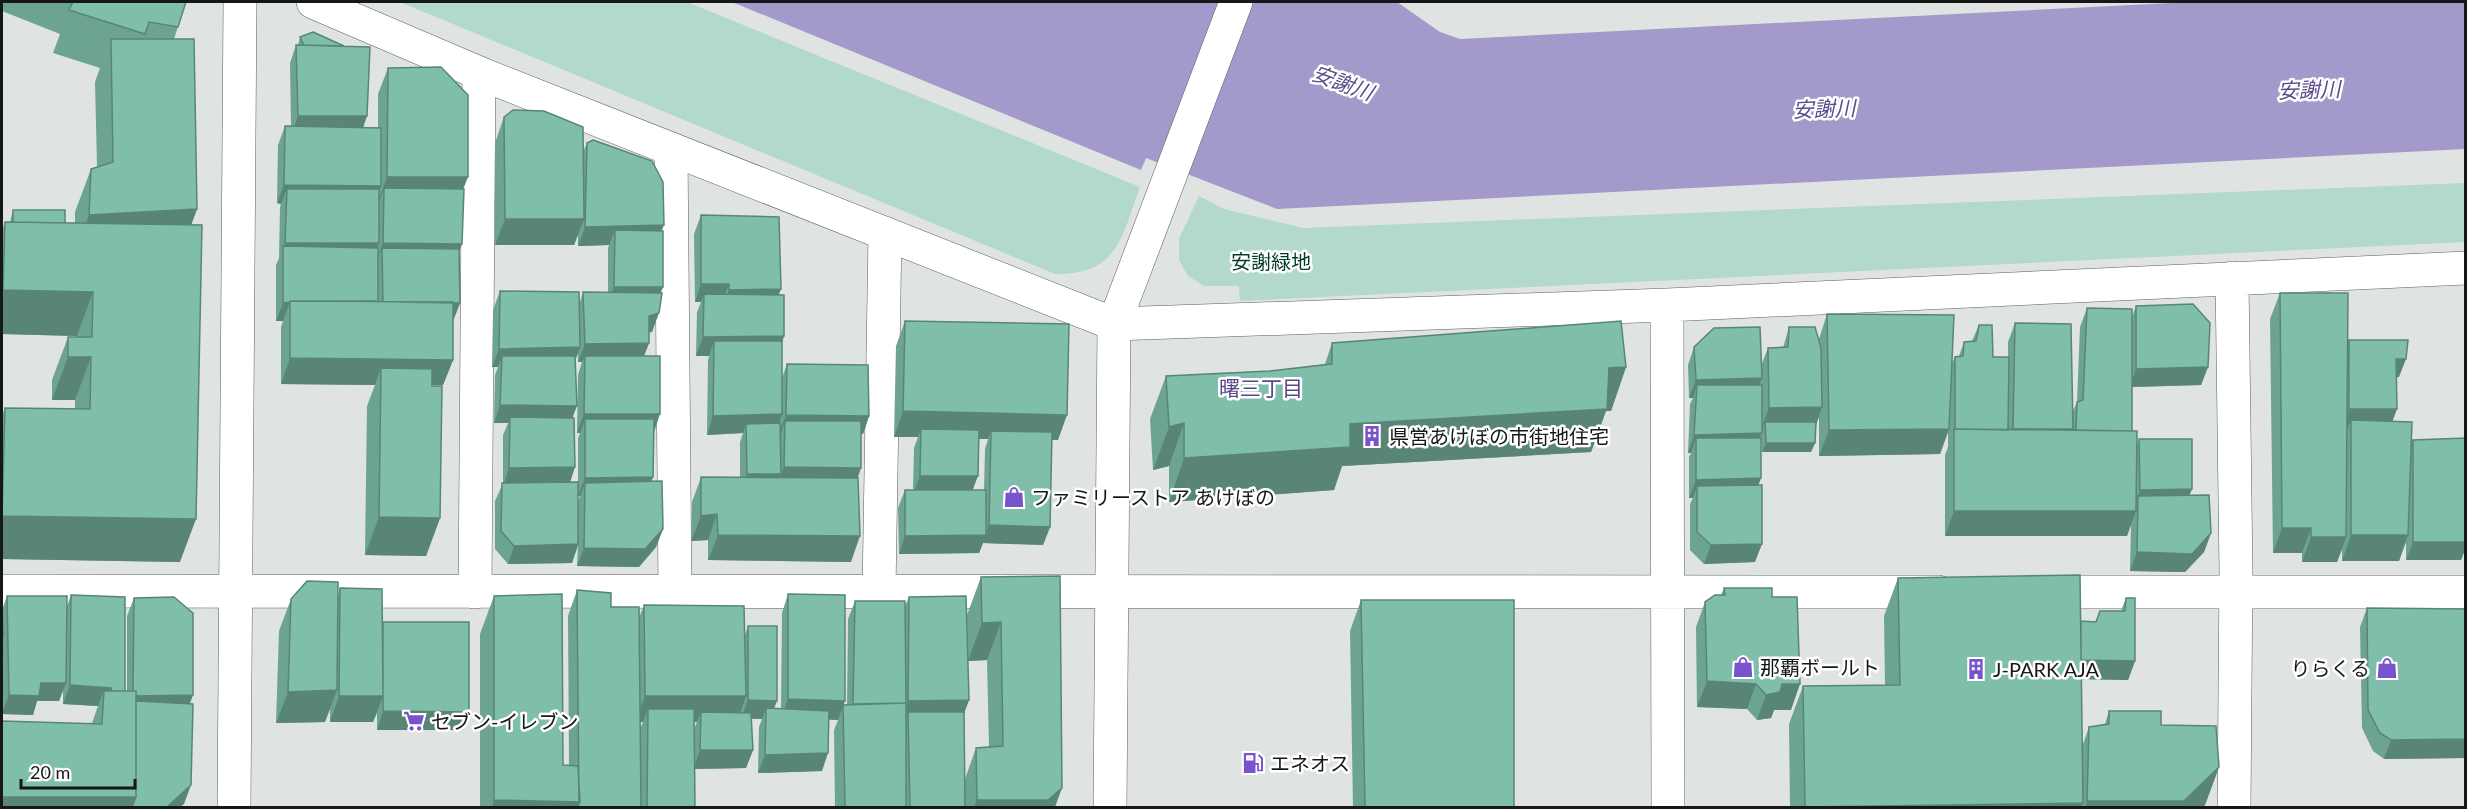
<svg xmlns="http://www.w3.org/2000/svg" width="2467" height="809" font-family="Lato,'Noto Sans JP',sans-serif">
<rect width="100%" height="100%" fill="#dfe3e1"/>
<path fill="#b2d9cb" d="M400 2H687L1140 187C1121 238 1119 274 1055 274Z
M2465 183V242L1240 301 1239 286H1204L1188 276 1179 260V239L1199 196 1224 209 1303 228Z"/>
<path fill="#a399ca" d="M732 2H1397L1440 32 1460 39 2191 2H2465V149L1277 209 1146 158 1141 170Z"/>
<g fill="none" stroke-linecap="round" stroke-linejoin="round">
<defs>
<path id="minor" d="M671 149 675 591
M879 591 885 234
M475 592 479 73
M1110 808 1114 324"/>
<path id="tertiary" d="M313 2 479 73 1114 324 1667 305 2466 268
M2232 278 2236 572 2234 808
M1667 305 1668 808
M1114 324 1236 2
M2 591 1938 592
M2034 592H2466
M234 808 240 2"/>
</defs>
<use href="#minor" stroke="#5c5f5e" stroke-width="34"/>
<use href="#tertiary" stroke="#5c5f5e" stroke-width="34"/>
<use href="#minor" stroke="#fff" stroke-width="33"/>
<use href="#tertiary" stroke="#fff" stroke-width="33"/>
</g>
<path fill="#6da392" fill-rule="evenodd" d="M2 2H186L174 39 197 209 191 225 180 562 2 559V416L5 408 75 409V400H52V380L68 337H77V336L2 334V230L5 222H10L13 210 65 223H75V212L91 169 97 167 95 82 100 68 53 53 60 34 2 11Z
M300 37 363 128H378V94L388 68 463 189 459 252 460 303 453 321V360L443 385H432L440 518 426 556 365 555 367 406 375 385 281 384V327L283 321H276V265L279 258 280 207 281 204 277 203 278 145 285 126H291L290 63 296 45H298Z
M504 117 583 152 587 143 662 230 661 293 652 332H649V343L644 356 654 432 653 477 651 482 663 529 656 547 639 567 577 566 578 546 572 563 508 564 495 549V501L503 483V435L508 423H494L495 375 498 367H492L493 310 500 291 580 302 583 292H608V248L609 245 578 246V235L574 245H495V143ZM578 354V362H582L578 375 577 433H580L578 438V496H580L578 502 570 482 575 361Z
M701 215 779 295 784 336 782 342V378L787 364 869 416 863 434H861L851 562 708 560V540L691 541 692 502 701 477H740V442L743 433 707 435 708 360 709 356H696L697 312 701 302H695L694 234Z
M2280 293 2348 345 2349 340 2399 377H2396L2392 421 2411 444 2413 440 2466 438V547L2461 560H2406V542L2399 561H2342V550L2337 562H2302V553H2273L2270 319Z
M2136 306 2208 367 2201 385 2132 387V431L2137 445 2139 439 2189 495 2211 533 2204 552 2185 572 2130 571 2131 524 2127 536H1945V455L1948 447V432L1940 454 1819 456V417L1816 425 1815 443 1811 452H1762L1761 436 1760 438 1761 478 1758 485 1755 562 1704 564 1690 550V504L1693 498H1689V457L1691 453H1688L1690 404 1693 398H1689L1688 365 1694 347 1761 366 1768 348H1783L1789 327 1819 339 1827 314 1952 363 1955 357 1959 356 1964 342 1972 341 1979 325 1993 357H2008V342L2015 323 2072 413 2077 402 2080 327 2087 308 2132 317Z
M2466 306V438H2465L2464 310Z
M905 321 1058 440H1052L1050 527 1043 545 983 543 979 553 899 554 898 508 905 490H913L914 448 918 437H894L896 346ZM979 439H988L985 449 984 490H973Z
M1332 343 1626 367 1611 411H1606L1591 452 1342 466 1334 490 1169 502V466L1153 470 1150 419 1166 376 1270 371 1325 364Z
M1060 576 1055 807H835L834 730 838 720 829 719 822 771 758 773 759 727 762 719H751L753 750 746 768 695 769V807H480V634L494 596 563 765H569L568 616 577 590 611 607 639 618 644 605 745 635 748 626 774 708 781 709 782 613 788 594 844 705H847L848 619 855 601 905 606 909 597 969 700 964 714 965 779 976 748 989 747 987 660 968 661 967 615 981 577ZM640 722H643L641 727V761ZM694 722H697L694 730Z
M1898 578 2081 621 2096 622 2121 611 2126 598 2135 661 2128 680 2081 679 2082 747 2089 727 2105 724 2109 711 2161 725 2219 767 2205 805 2202 807H1790L1789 724 1803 686 1885 685 1884 616Z
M340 588 382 625 383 622 463 730H377V713L373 722H330V709L325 722 276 723 279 631 291 599 338 595Z
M1724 588 1772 597 1791 710H1774L1771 718 1757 720 1747 709 1697 707 1696 627 1705 602 1721 595Z
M71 595 125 691H127V616L134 598 193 695 189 704 184 804 92 723 98 706 63 704V689L59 701H37L33 715 2 714V597V610L7 596 67 606Z
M1361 600 1514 807H1353L1350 631Z
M2367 608 2466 609V758L2384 759 2373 751 2362 728 2360 627Z"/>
<path fill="#598577" d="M298 116H367L361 134 291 135Z
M387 177H468L458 202 384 188 379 202H378Z
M284 185 381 186 374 205 287 189 281 204 277 203Z
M197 209 181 253 74 258 89 215Z
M505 219H584L574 245H495Z
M664 225 657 243 615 230 609 245 578 246 585 227Z
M285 243H379L373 261 283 249Z
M383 243 462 244 455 263 382 248 377 261H376Z
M701 284H729L722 303 704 294 701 302H695Z
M614 287H663L656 306H607Z
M781 289 774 307 722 308 729 290Z
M3 290 93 292 77 336 2 334V296Z
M290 302 283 321H276L283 303Z
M460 303 453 321 383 304Z
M659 313 652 332 642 334 649 316Z
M784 336 778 354 714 341 709 356H696L703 337Z
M649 343 642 361 585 356 582 362H578L585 344Z
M580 347 573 366 502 356 498 367H492L499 349Z
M68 357H91L75 400H52Z
M290 358 453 360 443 385H381V368L375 385 281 384Z
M2396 359H2406L2399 377 2389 378Z
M1626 367 1611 411H1606L1591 452 1342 466 1334 490 1169 502 1184 458 1609 368Z
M2208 367 2201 385 2130 387 2136 369Z
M1762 378 1755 397 1697 385 1693 398H1689L1696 380Z
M500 405 577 406 570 424 510 417 508 423H494Z
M1822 407 1816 425 1765 422 1763 426H1762L1769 408Z
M2349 409H2397L2390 428 2351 420 2348 428H2343Z
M903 411 1067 415 1058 440 991 439V431L988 439 921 437V429L918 437H894Z
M584 414H660L654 432 585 419 580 433H577Z
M782 414 776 432 746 424 743 433 707 435 713 416Z
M786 415 869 416 863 434 785 433V421L781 433H779Z
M1184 423 1169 466 1153 470 1169 427Z
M1949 429 1940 454 1819 456 1829 430Z
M2013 429H2073L2066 447H2007Z
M1762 433 1755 452 1696 438 1691 453H1688L1694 435Z
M1766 443H1815L1811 452H1762Z
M575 467 569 486H503L509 468Z
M784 467 861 468 855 486H777Z
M747 474H781L774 492 740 493Z
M920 476H978L971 494H913Z
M653 477 646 495 585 483 580 496H578L585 478Z
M1761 478 1754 497 1697 486 1693 498H1689L1696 480Z
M2192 489 2185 507 2138 496 2133 509 2140 490Z
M1954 511H2136L2127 536H1945Z
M717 514 708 540 691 541 701 516Z
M2 516 196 519 180 562 2 559Z
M379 517 440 518 426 556 365 555Z
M989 525 1050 527 1043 545 983 543 979 553 899 554 905 536 985 535Z
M2282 528H2311L2302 553H2273Z
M663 529 656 547 639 567 577 566 584 548Z
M2211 533 2204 552 2185 572 2130 571 2137 552Z
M718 535 860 536 851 562 708 560Z
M2351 535H2408L2399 561H2342Z
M2311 537H2346L2337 562H2302Z
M2413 542H2466V547L2461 560H2406Z
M578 544 572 563 508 564 514 546Z
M1762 544 1755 562 1704 564 1711 545Z
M1001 622 987 660 968 661 982 623Z
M2081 660 2135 661 2128 680 2074 679Z
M1707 681 1756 684 1747 709 1697 707Z
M41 683H66L59 701H37L33 715 2 714 9 695Z
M1782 684H1800L1791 710H1774L1771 718 1757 720 1766 695Z
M70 685 111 688 104 706V691L98 706 63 704Z
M337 690 325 722 276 723 288 692Z
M193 695 186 714H132L133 696Z
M339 696H383L373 722H330Z
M645 696H746L737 722 701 712 697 722H648V709L643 722H635Z
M788 699 845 701 838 720 781 718Z
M748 700 777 701 770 719 766 708 762 719 741 718Z
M969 700 962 718 908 712 906 719H901L908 701Z
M383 711 469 712 463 730H377Z
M2466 739V758L2384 759 2391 740Z
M700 750H753L746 768 693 769Z
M828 753 822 771 758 773 765 755Z
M2219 767 2205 805 2202 807H2085L2087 801Z
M191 785 184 804 180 807H167Z
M1062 788 1055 807H974L977 800Z
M2 797H136L132 807H2Z
M494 800 580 802 578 807H492Z
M2083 803 2081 807H1804H1805Z"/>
<path fill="#7fbeaa" stroke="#598577" stroke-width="1.5" d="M73 2H186L178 27 149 22 145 34 69 10Z
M313 32 344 46 304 45 300 37Z
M111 39H194L197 209 89 215 91 169 113 162Z
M296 45 370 47 367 116H298Z
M441 67 468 95V177H387L388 68Z
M513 110 544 111 583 127 584 219H505L504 117Z
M285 126 381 128V186L284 185Z
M593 140 652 161 663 182 664 225 585 227 587 143Z
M384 188 464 189 462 244 383 243Z
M287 189H379V243H285Z
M13 210H65V223L13 222Z
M701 215 779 217 781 289 729 290V284H701Z
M5 222 202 225 196 519 2 516 5 408 90 409 91 357H68V337H92L93 292 3 290Z
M615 230 663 231V287H614Z
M283 246 378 248V301H290V302L283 303Z
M382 248 459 249 460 303 383 302Z
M500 291 579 292 580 347 499 349Z
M583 292 662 293 659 313 649 316V343L585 344Z
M2280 293H2348L2346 537H2311V528H2282Z
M704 294 784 295V336L703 337Z
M290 301 453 302V360L290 358Z
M2193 304 2210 323 2208 367 2136 369V306Z
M2087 308 2132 309V431L2076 430 2077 402 2083 400Z
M1827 314 1954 315 1949 429 1829 430Z
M905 321 1069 324 1067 415 903 411Z
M1621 321 1626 367 1609 368 1607 409 1350 424V447L1184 458V423L1169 427 1166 376 1270 371 1332 364V343Z
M2015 323 2071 324 2073 429H2013Z
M1979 325H1992L1993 357H2009L2008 430 1955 429V357L1963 356 1964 342 1976 341Z
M1760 327 1762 378 1696 380 1694 347 1714 328Z
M1789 327H1815L1821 348 1822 407 1769 408 1768 348 1788 347Z
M2349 340H2408L2406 359H2396L2397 409H2349Z
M714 341H782V414L713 416Z
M502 356H575L577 406 500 405Z
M585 356H660V414H584Z
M787 364 868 365 869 416 786 415Z
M381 368 432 369V386H442L440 518 379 517Z
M1697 385H1762V433L1694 435Z
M510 417 574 418 575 467 509 468Z
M585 419H654L653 477 585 478Z
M2351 420 2412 422 2408 535H2351Z
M785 421H861V468L784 467Z
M1765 422H1816L1815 443H1766Z
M780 423 781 474H747L746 424Z
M921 429 979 430 978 476H920Z
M1954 429 2137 431 2136 511H1954Z
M991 431 1052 432 1050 527 989 525Z
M1696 438H1761V478L1696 480Z
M2466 438V542H2413V440Z
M2139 439H2192V489L2140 490Z
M701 477 858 478 860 536 718 535 717 514 701 516Z
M662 481 663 529 645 549 584 548 585 483Z
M578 482V544L514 546 501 531 502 483Z
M1762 485V544L1711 545 1697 532V486Z
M905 490H986V535L905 536Z
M2209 495 2211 533 2192 554 2137 552 2138 496Z
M2080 575 2083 803 1805 807 1803 686 1900 685 1898 578Z
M1060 576 1062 788 1048 800H977L976 748 1003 746 1001 622 982 623 981 577Z
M307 581 338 582 337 690 288 692 291 599Z
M340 588 382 589 383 696H339Z
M1724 588H1772V597H1797L1800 684H1782L1780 692 1766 695 1756 684 1707 681 1705 602 1715 595H1725Z
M577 590 611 593V607H639L641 807H579Z
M562 594 563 765 578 766 580 802 494 800V596Z
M788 594 845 595V701L788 699Z
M71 595 125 597V691H112L111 688 70 685Z
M7 596H67L66 683H41L39 696 9 695Z
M966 596 969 700 908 701 909 597Z
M2 597 3 636H2Z
M174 597 193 613V695L136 696V691H133L134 598Z
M2126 598H2135V661L2081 660V621L2096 622 2100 611H2125Z
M1361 600H1514V807H1365Z
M855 601H905L906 703 853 704Z
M644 605 744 606 746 696H645Z
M2367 608 2466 609V739L2391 740 2380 733 2368 710Z
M383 622H469V712L383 711Z
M748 626H777V701L748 700Z
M104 691H136V797H2V721L102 724Z
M136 701 193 704 191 785 167 807H132L136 797Z
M906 703V807H845L843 705Z
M766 708 829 711 828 753 765 755Z
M648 709H694L695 807H647Z
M2109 711H2161V725L2216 726 2219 767 2184 801H2087L2089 727 2109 724Z
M701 712 751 713 753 750H700Z
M908 712H964L965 807H910Z"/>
<defs>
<symbol id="building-bare" viewBox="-9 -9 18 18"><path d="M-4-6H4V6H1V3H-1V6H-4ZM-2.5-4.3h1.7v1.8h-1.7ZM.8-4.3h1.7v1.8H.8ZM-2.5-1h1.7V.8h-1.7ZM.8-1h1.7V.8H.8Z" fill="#7953cc" stroke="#fff" stroke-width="2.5" paint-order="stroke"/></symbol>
<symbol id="shop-bare" viewBox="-9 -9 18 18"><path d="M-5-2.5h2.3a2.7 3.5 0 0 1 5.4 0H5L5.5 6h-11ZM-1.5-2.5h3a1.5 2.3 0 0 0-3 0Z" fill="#7953cc" stroke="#fff" stroke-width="2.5" paint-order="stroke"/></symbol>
<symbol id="supermarket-bare" viewBox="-9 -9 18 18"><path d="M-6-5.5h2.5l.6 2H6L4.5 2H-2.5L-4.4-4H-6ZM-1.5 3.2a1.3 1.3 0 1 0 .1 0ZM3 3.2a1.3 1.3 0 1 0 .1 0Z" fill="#7953cc" stroke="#fff" stroke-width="2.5" paint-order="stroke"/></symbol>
<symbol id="fuel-bare" viewBox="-9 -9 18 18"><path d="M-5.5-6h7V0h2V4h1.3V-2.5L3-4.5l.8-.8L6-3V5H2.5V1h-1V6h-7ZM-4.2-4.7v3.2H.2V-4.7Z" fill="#7953cc" stroke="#fff" stroke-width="2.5" paint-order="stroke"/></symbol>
</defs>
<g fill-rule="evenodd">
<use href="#building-bare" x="1357" y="421" width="30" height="30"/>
<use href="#shop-bare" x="999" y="482" width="30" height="30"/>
<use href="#shop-bare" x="1728" y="652" width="30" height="30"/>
<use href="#shop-bare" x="2372" y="653" width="30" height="30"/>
<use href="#building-bare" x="1961" y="654" width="30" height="30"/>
<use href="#supermarket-bare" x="399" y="706" width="30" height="30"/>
<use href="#fuel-bare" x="1238" y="748" width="30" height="30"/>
</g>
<g text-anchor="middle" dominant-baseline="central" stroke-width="5" stroke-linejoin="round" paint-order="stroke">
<g font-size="20" fill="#003b2e" stroke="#fff">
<text x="1271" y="261">安謝緑地</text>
</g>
<g font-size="20" fill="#161717" stroke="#fff" text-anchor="start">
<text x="1389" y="436">県営あけぼの市街地住宅</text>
<text x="1031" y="497">ファミリーストア あけぼの</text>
<text x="1760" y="667">那覇ボールト</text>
<text x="2370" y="668" text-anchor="end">りらくる</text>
<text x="1993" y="669">J-PARK AJA</text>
<text x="431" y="721">セブン-イレブン</text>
<text x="1270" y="763">エネオス</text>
</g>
<g font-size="21" font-style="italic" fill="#5c4b8a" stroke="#fff">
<text transform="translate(1343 82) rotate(20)">安謝川</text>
<text transform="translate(2309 89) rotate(-2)">安謝川</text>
<text transform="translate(1824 108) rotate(-2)">安謝川</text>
</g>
<g font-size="21" fill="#594886" stroke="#fff">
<text x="1261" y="387">曙三丁目</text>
</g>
</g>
<rect width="2467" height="809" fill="none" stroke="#161717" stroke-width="6"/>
<path d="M21 779v9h114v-9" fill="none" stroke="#161717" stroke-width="3"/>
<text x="30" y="779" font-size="18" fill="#161717" stroke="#ffffff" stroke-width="4.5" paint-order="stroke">20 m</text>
</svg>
